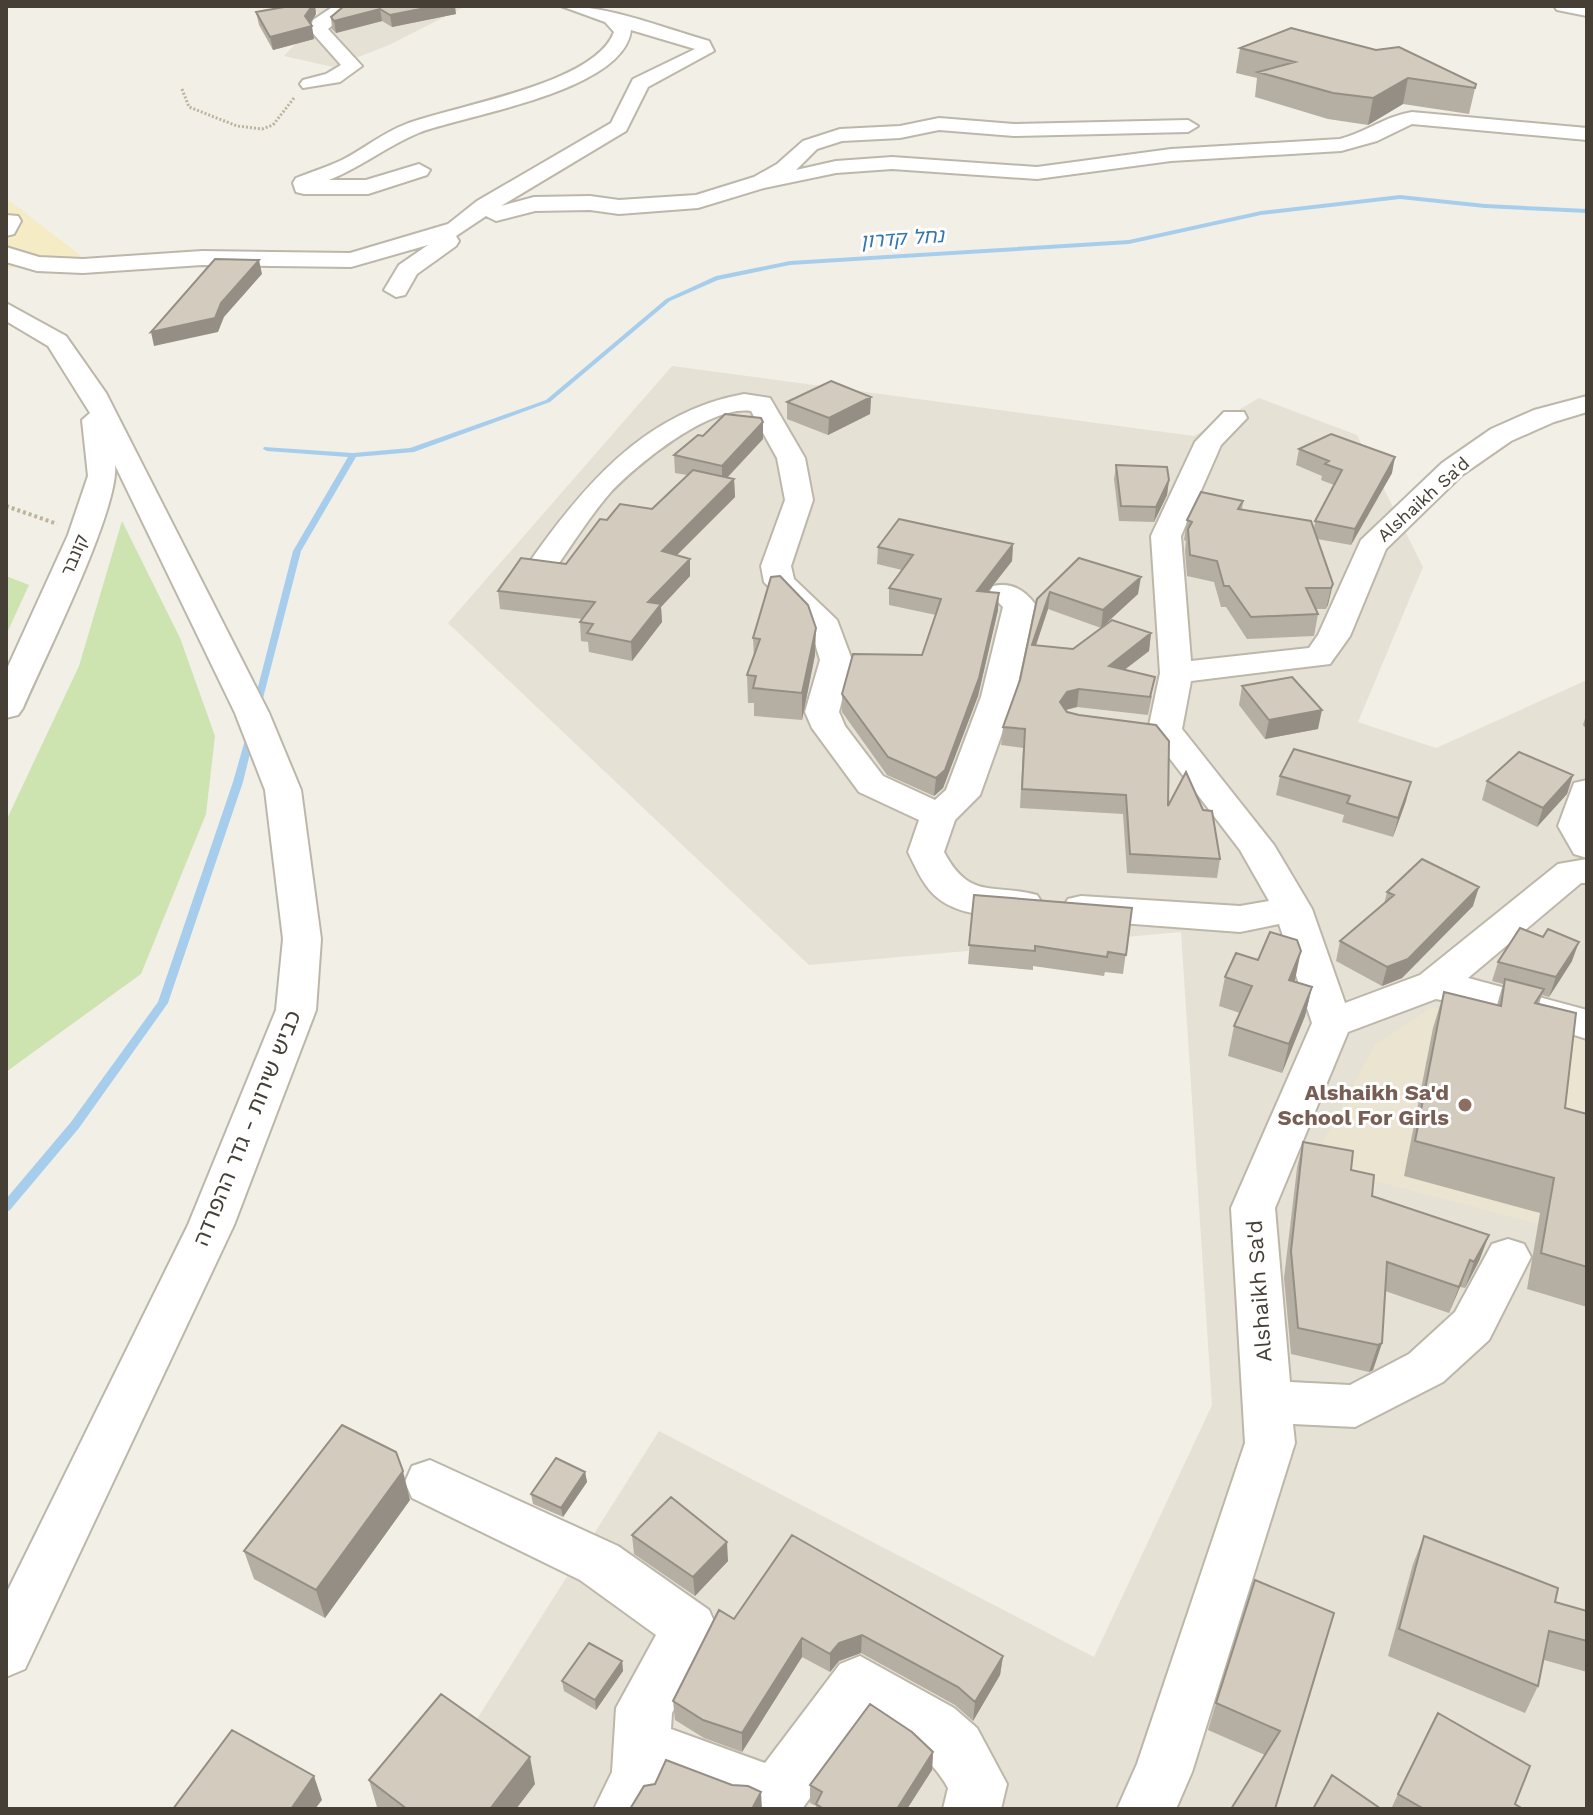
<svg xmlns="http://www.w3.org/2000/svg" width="1593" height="1815" font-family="'Work Sans','Noto Sans Hebrew',sans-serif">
<rect width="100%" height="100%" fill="#f2efe7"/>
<path fill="#e6e1d5" d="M311 6H466L389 45 333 67 284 56 321 17Z
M672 366 1194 436 1259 398 1357 435 1423 567 1358 722 1436 748 1587 680V1809H420L659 1431 1094 1657 1212 1405 1181 932 809 965 448 623Z"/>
<path fill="#ebe4d1" d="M1433 1007 1491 1024 1587 1035V1237L1311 1164 1375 1045Z"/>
<path fill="#cde4b1" d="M122 521 180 638 215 736 206 814 141 974 6 1072V821L79 666Z
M6 576 29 585 6 635Z"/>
<path fill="#f5ebc4" d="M6 198 85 259 46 261 6 269Z"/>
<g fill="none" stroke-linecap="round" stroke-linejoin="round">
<path fill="#a6ceec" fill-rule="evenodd" d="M1400 195 1485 204 1587 209V213L1485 208 1400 199 1261 215 1129 244 790 265 718 280 670 301 550 402 414 452 356 457 301 551 261 706 257 709 253 706 293 551 348 457 267 451 263 449 264 447 353 453 410 448 546 400 666 299 716 276 790 261 1129 240 1261 211Z
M251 730 255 733 243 782 168 1003 79 1128 10 1210 6 1212V1199L71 1122 158 1002 233 782 247 733Z"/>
<defs>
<path id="minor" d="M334 6H355L328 29 362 66 340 82 303 88 300 84 303 80 326 74 341 65 310 30 313 20Z
M561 6C611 6 660 27 709 41L714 51 648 87 626 131 501 206 534 197 590 196 619 200 696 195 754 177 777 164 803 141 840 129 900 126 939 118 1014 124 1188 120 1198 126 1188 132 1014 136 939 130 900 138 842 141 817 149 796 170 836 161 892 157 1037 167 1171 149 1340 139C1366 132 1386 116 1412 112L1587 128V140L1412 124 1377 141 1341 151 1171 161 1037 179 892 169 836 173 764 188 698 208 619 214 590 210 535 211 496 221 486 216 456 236 459 241 456 246 417 274 405 295 396 297 384 290 399 265 428 245 351 267 202 265 83 273 37 271 6 262V247L39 257 83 259 202 251 350 253 448 224 477 201 611 123 633 79 695 49 631 30C624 91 470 114 421 132 388 145 362 167 329 180H366L419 164 430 170 427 175 368 194H304L296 192 293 183 296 178C311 172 327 167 342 160 364 149 382 133 406 124 456 105 596 84 614 32L605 22Z
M1554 6H1587V16L1557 10Z
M6 215 18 216 21 221 14 234 6 236Z
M6 303 66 336 106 393 269 713 301 790 321 939 316 1010 234 1225 25 1669 6 1677V1594L188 1225 276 1010 283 939 265 790 235 713 115 465C120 508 43 661 23 708L18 715 6 718V671L68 535 88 476 82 420 90 413 48 346 6 321Z
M744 394 770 398 805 458 813 500 791 566 794 579 837 620 852 660 839 712 845 726 883 776 935 800 946 790 981 697 1003 607 989 593 993 586C1010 582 1024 589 1035 604L1015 697 980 795 955 820 944 852C970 901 993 883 1037 895L1043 904 1037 913C1010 920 962 917 939 899 924 888 916 868 908 852L919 820 859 792 812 728 805 712 820 660 811 630 764 582 761 566 785 500 777 458 751 411C710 405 637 464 610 493 588 518 571 547 552 573H530L526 567C581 488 644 412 744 394Z
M1587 396V412L1554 422 1511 441 1462 475 1386 549 1350 636 1330 664 1191 681 1182 729 1274 845 1312 909 1345 1003 1420 975 1558 864 1587 859V883H1581L1468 978 1587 1010V1039L1504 1013 1436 999 1348 1032 1275 1208 1290 1382 1350 1385 1409 1354 1455 1312 1492 1244 1508 1239 1524 1244 1531 1257 1489 1340 1443 1382 1355 1427 1293 1424 1295 1443 1192 1772 1176 1809H1117L1137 1764 1245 1443 1231 1208 1312 1023 1279 924 1240 932 1081 920 1068 917 1062 908 1068 899 1081 896 1240 906 1269 901 1240 850 1148 730 1160 673 1151 536 1195 442 1224 412H1244L1247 418 1221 445 1181 536 1191 661 1309 648 1318 635 1361 540 1442 463 1491 429 1534 410Z
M1587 780V858L1574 854 1558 826 1574 783Z
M430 1460 618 1546 709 1610 717 1628 672 1713 671 1729 765 1763 840 1664 860 1656 954 1708 977 1728 1007 1784 1001 1809H943L948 1788C929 1754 900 1738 868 1718L802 1809H734L667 1783 655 1809H594L612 1772 616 1708 656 1635 580 1580 412 1498 405 1482 412 1466Z"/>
</defs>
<use href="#minor" stroke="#bdb7aa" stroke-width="4"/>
<path stroke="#beb39c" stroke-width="3" stroke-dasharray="2 2" stroke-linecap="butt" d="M182 89 189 107 237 126 262 129 273 125 294 98"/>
<path stroke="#beb39c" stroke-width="4" stroke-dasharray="3 3" stroke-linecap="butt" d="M6 506 57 524"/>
<use href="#minor" fill="#fff" fill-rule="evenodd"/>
</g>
<path fill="#b5afa3" d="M290 6H315L316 14 310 24 314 39 273 50 259 25 256 12Z
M344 6 456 14 392 27 382 21 336 33 332 29 331 17Z
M1240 48 1476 84 1469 114 1403 104 1368 125 1328 119 1255 97 1257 78 1236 73Z
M871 397 870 414 828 435 787 419V402Z
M703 436 763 439 727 478 734 479 735 497 677 555 690 576 661 607 662 622 632 661 589 652 588 642 581 641 580 622 582 619 500 609 498 591 566 564 607 520 652 509 687 475 675 473 674 455Z
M1299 449 1392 473 1351 545 1317 539 1333 584 1326 609H1316L1318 614 1314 636 1247 639 1226 607H1221L1214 582 1187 576 1185 550 1186 541 1184 540 1187 520 1243 501 1242 510 1314 529 1315 521 1334 485 1321 480 1322 476 1296 465Z
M1116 465 1169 480 1167 495 1154 522 1119 521 1114 479Z
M1013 544 1012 561 988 592 998 610 978 696 943 788 934 796 887 775 842 712V694L922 655 936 615 889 605V588L902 570 877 564 878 547Z
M1079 558 1138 594 1101 628 1048 609 1036 645 1073 649 1151 633 1149 651 1124 670 1152 696 1148 715 1077 707 1066 710 1168 806 1220 859 1217 878 1127 873 1123 814 1020 808 1023 748 1001 745 1003 727 1020 680 1037 599Z
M771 577 815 655 802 720 754 716V703H748L747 675 754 658 753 638Z
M1242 686 1318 729 1265 739 1239 705Z
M1587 712V730L1583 725Z
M1573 775 1567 794 1537 827 1482 800 1487 781Z
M1280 776 1406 801 1393 837 1342 822 1344 815 1276 795Z
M1387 892 1473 906 1402 978 1382 986 1336 961 1340 941 1384 904Z
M974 895 1132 908 1123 974 1105 972 1104 976 1033 966V970L968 964Z
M1572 961 1549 997 1542 995 1539 1004 1565 1108 1587 1114V1307L1527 1289 1540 1213 1404 1176 1433 1028 1444 992 1497 1005 1503 984 1492 981 1498 962Z
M1225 977 1294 981 1312 987 1305 1016 1282 1073 1228 1056 1234 1026 1240 1013 1219 1006Z
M1303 1142 1351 1170 1372 1196 1489 1235 1479 1261 1465 1288 1460 1287 1449 1313 1385 1291 1382 1343 1373 1370 1369 1372 1291 1354 1284 1278 1297 1168Z
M585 1472 587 1482 563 1517 533 1504 531 1494Z
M410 1500 325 1618 254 1579 244 1551Z
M632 1535 728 1561 695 1596 634 1554Z
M792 1535 1003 1656 1000 1675 973 1721 955 1705 861 1653 839 1661 830 1672 802 1657 742 1752 704 1738 675 1720 673 1701 734 1619Z
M1424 1536 1555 1602 1587 1611V1672L1544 1660 1538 1686 1525 1713 1388 1656 1413 1564Z
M1334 1613 1275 1809 1265 1755 1208 1730 1216 1703Z
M622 1661 623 1671 596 1710 564 1691 562 1681Z
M933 1752 932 1770 907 1809H816V1806L810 1803V1785Z
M369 1780 535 1784 516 1809H380L377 1807Z
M1398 1794 1515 1804 1523 1809H1391Z"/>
<path fill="#948e84" d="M312 6H315L316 14 308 27 312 26 314 39 273 50 270 37 305 16Z
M436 6H455L456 14 392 27 390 15Z
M380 9 382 21 336 33 334 21Z
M1408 78 1403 104 1368 125 1373 98Z
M259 260 262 274 224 317 218 332 154 346 151 332 221 303Z
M871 397 870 414 828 435 829 418Z
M763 422V439L722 483V466Z
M1395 457 1392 473 1351 545 1355 529Z
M734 479 735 497 663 569 662 551Z
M1169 480 1167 495 1154 522 1156 507Z
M1013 544 1012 561 975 608 977 591Z
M690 559V576L661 607 662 622 632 661 631 642 648 602Z
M1141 577 1138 594 1101 628 1103 610Z
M1333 584 1328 605 1326 609 1331 588Z
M1050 592 1048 609 1030 663 1032 645Z
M999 593 998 610 978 696 943 788 934 796 936 778Z
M816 628 815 655 802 720V693Z
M1151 633 1149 651 1106 684 1109 666Z
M1079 689 1077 707 1065 710 1060 702 1067 692Z
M1322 710 1318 729 1265 739 1269 720Z
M1573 775 1567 794 1537 827 1543 808Z
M1411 782 1406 801 1393 837 1398 818Z
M1479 887 1473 906 1402 978 1382 986 1387 967Z
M1579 942 1572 961 1549 997 1556 977Z
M1301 951 1295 980 1283 1009 1289 980Z
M1312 987 1305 1016 1282 1073 1289 1044Z
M1489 1235 1479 1261 1465 1288 1474 1262Z
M1470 1260 1460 1287 1449 1313 1459 1287Z
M1382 1343 1373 1370 1369 1372 1378 1345Z
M403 1471 410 1500 325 1618 316 1590Z
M585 1472 587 1482 563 1517 561 1508Z
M727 1542 728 1561 695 1596 693 1577Z
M862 1635 861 1653 839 1661 830 1672V1654L839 1643Z
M802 1638V1657L742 1752V1733Z
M1003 1656 1000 1675 973 1721 975 1702Z
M622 1661 623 1671 596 1710 595 1700Z
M933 1752 932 1770 907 1809H897Z
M530 1757 535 1784 516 1809H490Z
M314 1776 322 1800 315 1809H291Z
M761 1792 762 1809H752Z"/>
<path fill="#d3cbbd" stroke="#948e84" stroke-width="2" d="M290 6H312L305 16 312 26 270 37 256 12Z
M344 6H436L390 15 380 9 334 21 331 17Z
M1291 28 1376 50 1399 47 1476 84 1475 88 1408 78 1373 98 1333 93 1258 72 1295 62 1240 48Z
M215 259 259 260 221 303 215 318 151 332Z
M831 381 871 397 829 418 787 402Z
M725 414 761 418 763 422 722 466 674 455 698 435 703 436Z
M1331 434 1395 457 1355 529 1315 521 1342 470 1325 464 1329 461 1299 449Z
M1116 465 1167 467 1169 480 1156 507 1121 506Z
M693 470 734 479 662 551 690 559 648 602 661 604 631 642 587 633 593 624 580 622 595 602 498 591 521 558 566 564 600 519 607 520 620 504 652 509Z
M1201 492 1243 501 1238 509 1311 521 1333 584 1331 588H1306L1318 614 1251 617 1229 586H1224L1217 561 1190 555 1188 529 1192 522 1187 520Z
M899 519 1013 544 977 591 999 593 979 678 945 770 936 778 888 757 842 694 853 654 922 655 941 599 889 588 913 555 878 547Z
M1079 558 1141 577 1103 610 1050 592 1032 645 1073 649 1112 620 1151 633 1109 666 1155 677 1150 697 1079 689 1067 692 1060 702 1067 712 1079 715 1156 725 1169 741 1168 806 1186 772 1203 810 1212 811 1220 859 1130 854 1126 795 1022 789 1025 729 1003 727 1020 680 1037 599Z
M780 576 808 605 816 628 802 693 753 688 756 676 747 675 760 639 753 638 771 577Z
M1292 677 1322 710 1269 720 1242 686Z
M1294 749 1411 782 1398 818 1347 803 1350 796 1280 776Z
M1519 752 1573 775 1543 808 1487 781Z
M1422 859 1479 887 1408 959 1387 967 1340 941 1394 895 1387 892Z
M974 895 1132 908 1126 955 1108 952 1107 957 1035 946V951L969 945Z
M1520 928 1543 937 1548 929 1579 942 1556 977 1498 962Z
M1270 932 1297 940 1301 951 1289 980 1312 987 1289 1044 1234 1026 1252 986 1225 977 1236 953 1258 960Z
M1505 979 1544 989 1535 1003 1576 1013 1565 1108 1587 1114V1267L1541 1253 1554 1178 1415 1141 1444 992 1501 1006Z
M1303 1142 1353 1151 1351 1170 1374 1175 1372 1196 1489 1235 1474 1262 1470 1260 1459 1287 1387 1262 1382 1343 1378 1345 1298 1328 1291 1251Z
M342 1425 396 1452 403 1471 316 1590 244 1551Z
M556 1458 585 1472 561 1508 531 1494Z
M671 1497 727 1542 693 1577 632 1535Z
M792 1535 1003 1656 975 1702 958 1687 862 1635 839 1643 830 1654 802 1638 742 1733 703 1720 673 1701 719 1610 734 1619Z
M1424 1536 1558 1588 1555 1602 1587 1611V1641L1549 1631 1538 1686 1399 1629Z
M1255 1580 1334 1613 1275 1809H1231L1280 1731 1216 1703Z
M589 1643 622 1661 595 1700 562 1681Z
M441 1694 530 1757 490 1809H407L369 1780Z
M870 1704 912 1732 933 1752 897 1809H824L816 1804 822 1792 810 1785Z
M1438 1713 1530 1766 1515 1804 1523 1809H1424L1398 1794Z
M232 1730 314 1776 291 1809H173Z
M666 1760 732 1785 748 1786 761 1792 752 1809H630L644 1786 655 1784Z
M1332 1775 1381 1809H1313Z"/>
<circle fill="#8d6e63" stroke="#fff" stroke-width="3" cx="1465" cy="1105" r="8"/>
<g text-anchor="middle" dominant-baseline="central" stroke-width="6" stroke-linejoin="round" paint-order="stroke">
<g font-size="18" fill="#453f36" stroke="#fff">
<text transform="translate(1423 499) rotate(-42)">Alshaikh Sa'd</text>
<text transform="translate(74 555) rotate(-67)">קונבר</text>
</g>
<g font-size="20" font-style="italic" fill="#3577ab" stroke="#fff">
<text transform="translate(902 238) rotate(-4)">נחל קדרון</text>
</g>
<g font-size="22" font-weight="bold" fill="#785e54" stroke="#fff" text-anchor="end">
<text x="1449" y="1092">Alshaikh Sa'd<tspan x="1449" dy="25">School For Girls</tspan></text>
</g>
<g font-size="22" fill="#453f36" stroke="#fff">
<text transform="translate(247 1128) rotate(-68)">כביש שירות - גדר ההפרדה</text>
<text transform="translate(1259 1291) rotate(-94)">Alshaikh Sa'd</text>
</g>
</g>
<rect width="1593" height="1815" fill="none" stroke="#453f36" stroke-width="16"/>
</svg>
